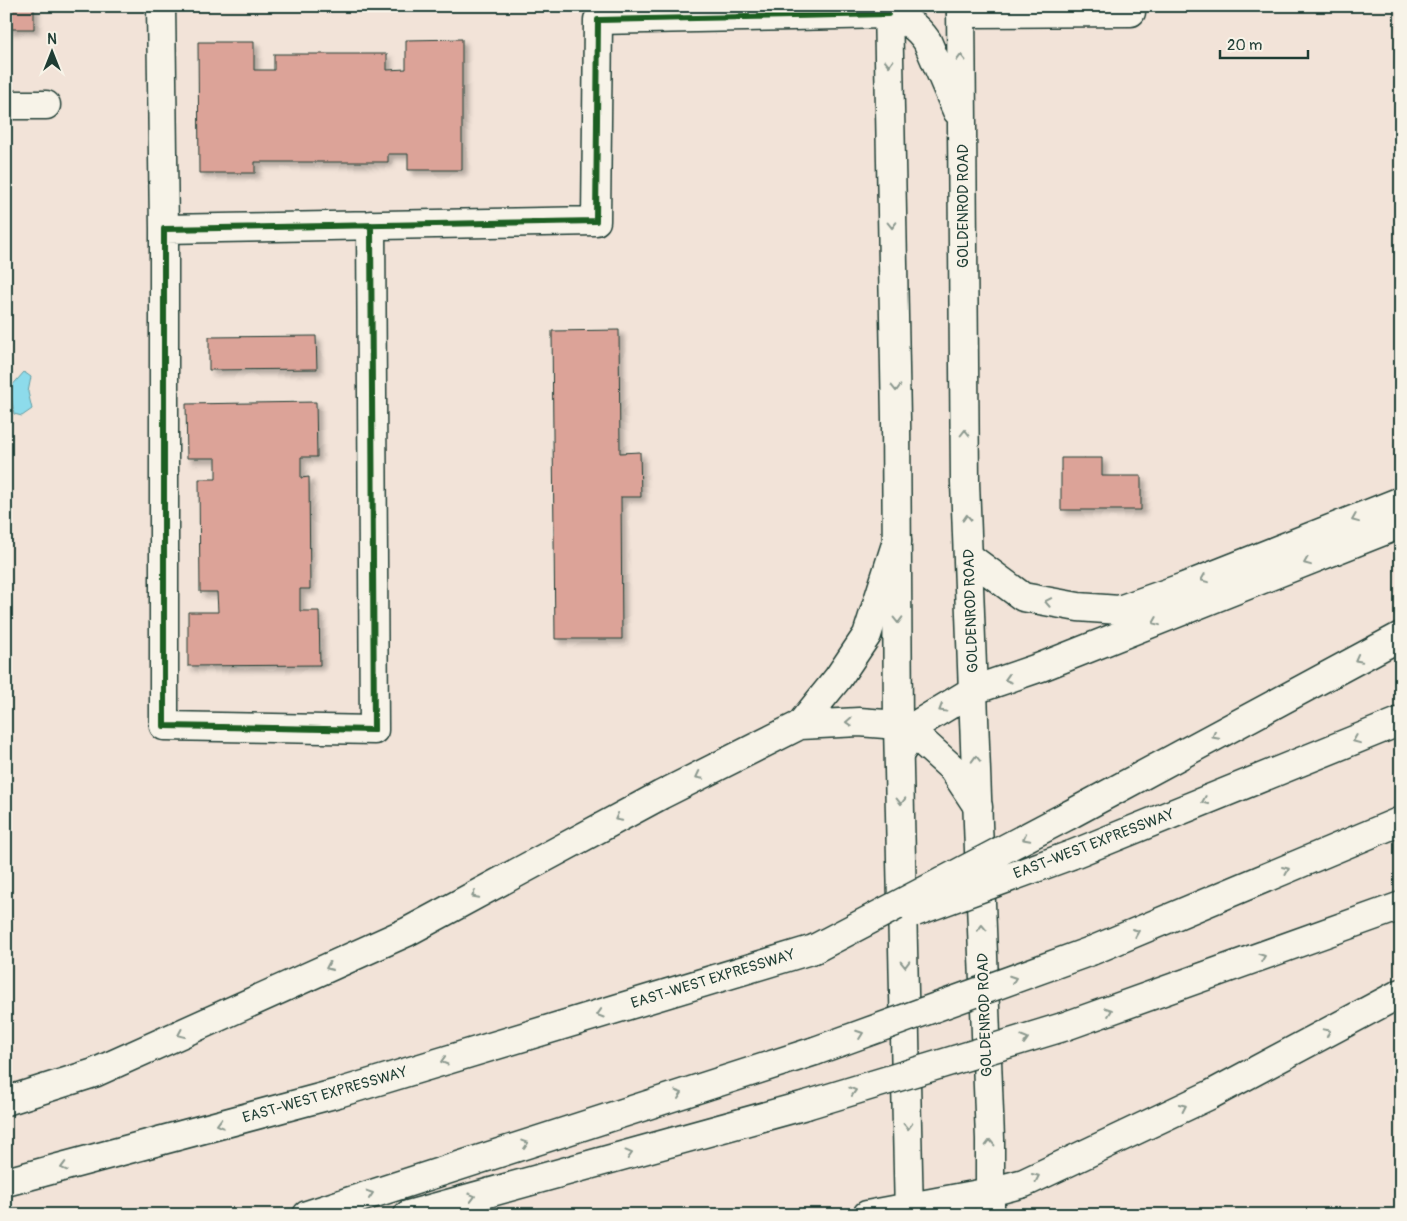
<svg xmlns="http://www.w3.org/2000/svg" width="1407" height="1221" font-family="Pangolin,sans-serif">
<defs>
<filter id="shadow"><feDropShadow dx="4.5" dy="4.5" stdDeviation="2.5" flood-color="#0004"/></filter>
</defs>
<rect width="100%" height="100%" fill="#f2e3d8"/>
<filter id="ink" filterUnits="userSpaceOnUse"><feTurbulence type="fractalNoise" baseFrequency=".02" numOctaves="2"/><feDisplacementMap in="SourceGraphic" scale="10" xChannelSelector="R" yChannelSelector="G"/><feConvolveMatrix kernelMatrix="1 2 1 2 8 2 1 2 1" color-interpolation-filters="sRGB"/></filter>
<g filter="url(#ink)">
<path fill="#8ddbeb" stroke="#619ca2" d="M24 372 31 377 28 392 32 409 22 416 14 414 10 388Z"/>
<path fill="#dca398" stroke="#1f3d34" filter="url(#shadow)" d="M6 6H34V29H6Z
M462 39V170H408V154H388V162H255V173H199L198 42H254V70H274V54H387V70L406 69V40Z
M619 330 620 453 640 452 641 497H621L622 639H555L552 331Z
M316 336 317 369 209 370V337Z
M316 402 317 457H301V478L309 477 310 589H300V611H319L320 665 188 666V612H218L217 592H200L199 479H216V458H187L186 404Z
M1061 458H1102V476H1141V510H1061Z"/>
<g fill="none" stroke-linecap="round" stroke-linejoin="round">
<defs>
<path id="minor" d="M161 6 164 229
M961 13 1131 12V6
M6 105H46
M371 225 374 730 164 726V229L596 221 598 20 888 14"/>
<path id="major" d="M888 6 896 419 898 725 909 1215
M961 6 965 482 990 1139V1215
M888 14C906 20 916 25 927 41L957 111"/>
<path id="highway" d="M969 557 1023 597 1078 607 1119 610 1184 587 1401 501
M800 725 838 678 867 635 897 541
M900 753 921 722 974 690 1041 667 1401 524
M1069 815 1401 636
M1071 855 1401 721
M1091 951 1401 821
M1063 1027 1401 906
M6 1101 94 1073 407 932 661 795 800 725 859 722 898 725 913 733 953 769 978 807
M6 1182 338 1093 814 949
M307 1215 815 1051
M408 1215 806 1105
M867 1215 990 1192 1024 1183 1210 1095 1401 993"/>
</defs>
<use href="#minor" stroke="#1f3d34" stroke-width="31"/>
<use href="#major" stroke="#1f3d34" stroke-width="31"/>
<use href="#highway" stroke="#1f3d34" stroke-width="31"/>
<use href="#minor" stroke="#f7f3e8" stroke-width="28"/>
<use href="#major" stroke="#f7f3e8" stroke-width="28"/>
<use href="#highway" stroke="#f7f3e8" stroke-width="28"/>
<defs>
<path id="highway-bridge" d="M915 912 1071 855
M814 949 1069 815
M815 1051 1091 951
M806 1105 1063 1027"/>
</defs>
<use href="#highway-bridge" stroke="#1f3d34" stroke-width="31" stroke-linecap="butt"/>
<use href="#highway-bridge" stroke="#f7f3e8" stroke-width="28"/>
<defs>
<path id="cycleway" d="M371 225 374 730 164 726V229L596 221 598 20 888 14"/>
</defs>
<use href="#cycleway" stroke="#f7f3e8" stroke-width="9"/>
<use href="#cycleway" stroke="#1b5e20" stroke-width="6"/>
</g>
<defs><path id="oneway-chevron" d="M-2-3.5L2.5 0L-2 3.5" fill="none" stroke-width="1.6" stroke-linecap="round" stroke-linejoin="round" transform="scale(1.25)"/></defs>
<g stroke="#8b988e">
<use href="#oneway-chevron" transform="translate(961 58) rotate(-91)"/>
<use href="#oneway-chevron" transform="translate(889 63) rotate(89)"/>
<use href="#oneway-chevron" transform="translate(892 225) rotate(89)"/>
<use href="#oneway-chevron" transform="translate(896 388) rotate(89)"/>
<use href="#oneway-chevron" transform="translate(965 433) rotate(-90)"/>
<use href="#oneway-chevron" transform="translate(967 518) rotate(-93)"/>
<use href="#oneway-chevron" transform="translate(1355 519) rotate(158)"/>
<use href="#oneway-chevron" transform="translate(1307 562) rotate(158)"/>
<use href="#oneway-chevron" transform="translate(1204 579) rotate(158)"/>
<use href="#oneway-chevron" transform="translate(1048 602) rotate(-169)"/>
<use href="#oneway-chevron" transform="translate(898 620) rotate(89)"/>
<use href="#oneway-chevron" transform="translate(1156 622) rotate(158)"/>
<use href="#oneway-chevron" transform="translate(1358 659) rotate(152)"/>
<use href="#oneway-chevron" transform="translate(1008 679) rotate(163)"/>
<use href="#oneway-chevron" transform="translate(942 709) rotate(149)"/>
<use href="#oneway-chevron" transform="translate(849 722) rotate(177)"/>
<use href="#oneway-chevron" transform="translate(1215 736) rotate(152)"/>
<use href="#oneway-chevron" transform="translate(1356 740) rotate(158)"/>
<use href="#oneway-chevron" transform="translate(976 759) rotate(-92)"/>
<use href="#oneway-chevron" transform="translate(699 776) rotate(153)"/>
<use href="#oneway-chevron" transform="translate(901 801) rotate(89)"/>
<use href="#oneway-chevron" transform="translate(1205 801) rotate(158)"/>
<use href="#oneway-chevron" transform="translate(618 818) rotate(152)"/>
<use href="#oneway-chevron" transform="translate(1026 838) rotate(152)"/>
<use href="#oneway-chevron" transform="translate(1286 870) rotate(-23)"/>
<use href="#oneway-chevron" transform="translate(475 895) rotate(152)"/>
<use href="#oneway-chevron" transform="translate(982 928) rotate(-92)"/>
<use href="#oneway-chevron" transform="translate(1136 932) rotate(-23)"/>
<use href="#oneway-chevron" transform="translate(1262 957) rotate(-20)"/>
<use href="#oneway-chevron" transform="translate(905 964) rotate(89)"/>
<use href="#oneway-chevron" transform="translate(329 967) rotate(156)"/>
<use href="#oneway-chevron" transform="translate(1013 979) rotate(-20)"/>
<use href="#oneway-chevron" transform="translate(1109 1011) rotate(-20)"/>
<use href="#oneway-chevron" transform="translate(600 1014) rotate(163)"/>
<use href="#oneway-chevron" transform="translate(1327 1032) rotate(-28)"/>
<use href="#oneway-chevron" transform="translate(181 1034) rotate(156)"/>
<use href="#oneway-chevron" transform="translate(860 1034) rotate(-20)"/>
<use href="#oneway-chevron" transform="translate(1025 1039) rotate(-17)"/>
<use href="#oneway-chevron" transform="translate(444 1061) rotate(163)"/>
<use href="#oneway-chevron" transform="translate(853 1091) rotate(-17)"/>
<use href="#oneway-chevron" transform="translate(679 1094) rotate(-18)"/>
<use href="#oneway-chevron" transform="translate(1183 1107) rotate(-25)"/>
<use href="#oneway-chevron" transform="translate(220 1124) rotate(165)"/>
<use href="#oneway-chevron" transform="translate(908 1126) rotate(88)"/>
<use href="#oneway-chevron" transform="translate(990 1143) rotate(-91)"/>
<use href="#oneway-chevron" transform="translate(525 1144) rotate(-18)"/>
<use href="#oneway-chevron" transform="translate(629 1154) rotate(-15)"/>
<use href="#oneway-chevron" transform="translate(64 1167) rotate(165)"/>
<use href="#oneway-chevron" transform="translate(1036 1177) rotate(-25)"/>
<use href="#oneway-chevron" transform="translate(370 1194) rotate(-18)"/>
<use href="#oneway-chevron" transform="translate(472 1197) rotate(-15)"/>
</g>
</g>
<g text-anchor="middle" dominant-baseline="central" stroke-width="4.5" stroke-linejoin="round" paint-order="stroke">
<g font-size="15" fill="#1f3d34" stroke="#f7f3e8">
<text transform="translate(963 206) rotate(-90)">GOLDENROD ROAD</text>
<text transform="translate(971 611) rotate(-92)">GOLDENROD ROAD</text>
<text transform="translate(1094 844) rotate(-21)">EAST-WEST EXPRESSWAY</text>
<text transform="translate(713 979) rotate(-17)">EAST-WEST EXPRESSWAY</text>
<text transform="translate(985 1015) rotate(-92)">GOLDENROD ROAD</text>
<text transform="translate(325 1095) rotate(-16)">EAST-WEST EXPRESSWAY</text>
</g>
</g>
<rect width="1407" height="1221" fill="none" stroke="#f7f3e8" stroke-width="25"/>
<rect x="12" y="12" width="1382" height="1196" fill="none" stroke="#1f3d34" stroke-width="2" filter="url(#ink)"/>
<g transform="translate(52 52)" stroke="#f7f3e8" stroke-width="4" paint-order="stroke">
<path d="M0-4L9 19L0 12L-9 19Z" fill="#1f3d34"/>
<text y="-8" font-size="14" font-weight="bold" text-anchor="middle" fill="#1f3d34">N</text>
</g>
<path d="M1220 50v8h88v-8" fill="none" stroke="#1f3d34" stroke-width="2.5"/>
<text x="1227" y="50" font-size="15" fill="#1f3d34" stroke="#f7f3e8" stroke-width="4" paint-order="stroke">20 m</text>
</svg>
